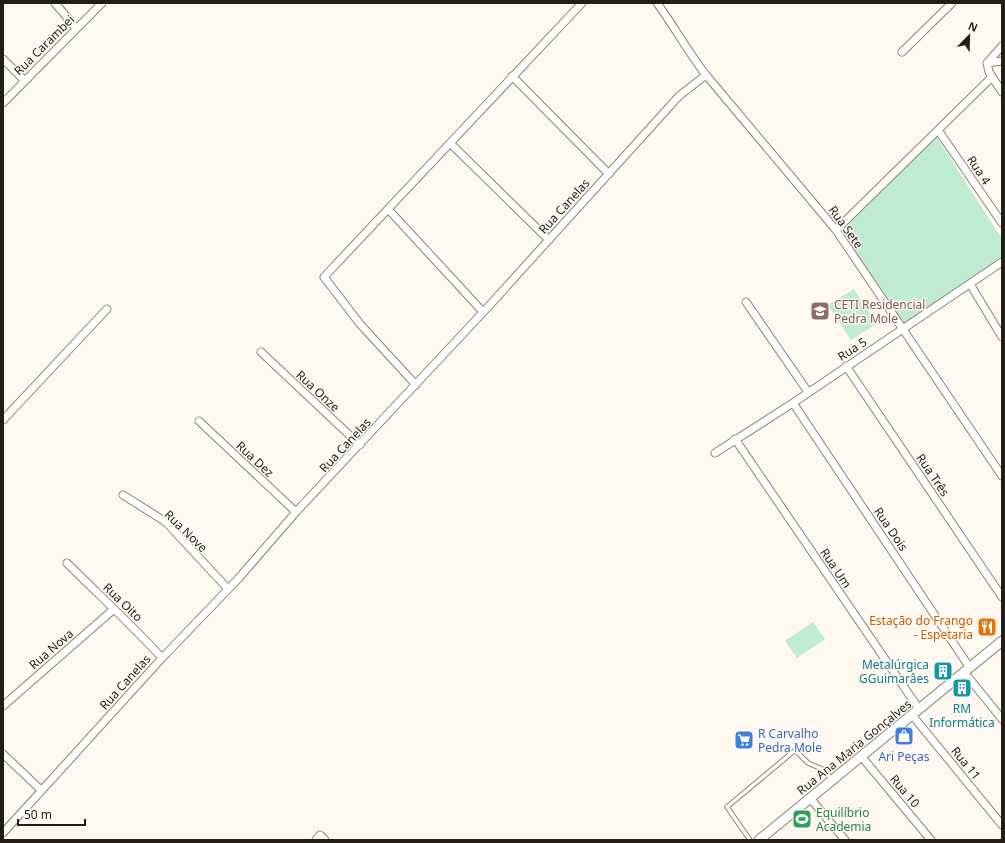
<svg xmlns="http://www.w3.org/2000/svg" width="1005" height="843" font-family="'Noto Sans',sans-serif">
<rect width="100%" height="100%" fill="#fff8f1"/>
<path fill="#beebd1" d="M936 136 1002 239V259L904 324 842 231Z
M854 289 876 324 851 340 828 305Z
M813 622 825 639 797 658 785 641Z"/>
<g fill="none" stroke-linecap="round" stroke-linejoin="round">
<defs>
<path id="service" d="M750 840 727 807 794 751H796L808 763 822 769 833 780"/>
<path id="minor" d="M55 3 76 28
M657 3C674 26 688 52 706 75L836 230 1002 476
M902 52 952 3
M3 59 24 80
M987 63 989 72 1002 92
M987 63 1002 46
M987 63 1002 61
M512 76 609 174
M3 103 102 3
M938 130 1002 223
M450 143 549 240
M388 209 483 312
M836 230 992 77
M970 284 1002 337
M746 302 808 392
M261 352 360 445
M846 366 1002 597
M416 385 360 324 324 277 582 3
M793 403 970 668
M3 420 107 309
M199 421 296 512
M735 439 919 709
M715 453 793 403 1002 262
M123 495 166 522 228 589
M67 563C99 595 132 625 162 658
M964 672 1002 719
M3 706 114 609
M912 715 1002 825
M3 754 41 790
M861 756 931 840
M810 798 845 840
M3 833 162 658 238 579 296 512 488 307 679 96 706 75
M316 840 320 835 325 840"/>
<path id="tertiary" d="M759 840 1002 641"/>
</defs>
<use href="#service" stroke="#908171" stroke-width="5.5"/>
<use href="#minor" stroke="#908171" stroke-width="9"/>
<use href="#tertiary" stroke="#908171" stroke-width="11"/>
<use href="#service" stroke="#fff" stroke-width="3.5"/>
<use href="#minor" stroke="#fff" stroke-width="7"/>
<use href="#tertiary" stroke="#fff" stroke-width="9"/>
</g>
<defs>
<symbol id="school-square" viewBox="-11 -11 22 22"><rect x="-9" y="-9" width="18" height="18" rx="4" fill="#8d6e63" stroke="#fff8f1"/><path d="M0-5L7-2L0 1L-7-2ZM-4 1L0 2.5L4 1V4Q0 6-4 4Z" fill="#fff"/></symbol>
<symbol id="restaurant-square" viewBox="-11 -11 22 22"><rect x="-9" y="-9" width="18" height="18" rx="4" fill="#e8710a" stroke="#fff8f1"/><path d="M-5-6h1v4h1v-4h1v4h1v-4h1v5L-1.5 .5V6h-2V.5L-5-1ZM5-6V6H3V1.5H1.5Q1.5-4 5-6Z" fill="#fff"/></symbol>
<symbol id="building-square" viewBox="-11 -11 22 22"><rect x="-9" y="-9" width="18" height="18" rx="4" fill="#0f9aa8" stroke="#fff8f1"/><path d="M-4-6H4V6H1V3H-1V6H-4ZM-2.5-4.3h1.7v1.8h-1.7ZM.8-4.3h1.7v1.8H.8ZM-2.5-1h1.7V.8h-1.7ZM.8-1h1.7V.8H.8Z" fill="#fff"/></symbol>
<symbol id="shop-square" viewBox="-11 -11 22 22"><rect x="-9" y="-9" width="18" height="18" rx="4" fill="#3f7fe0" stroke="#fff8f1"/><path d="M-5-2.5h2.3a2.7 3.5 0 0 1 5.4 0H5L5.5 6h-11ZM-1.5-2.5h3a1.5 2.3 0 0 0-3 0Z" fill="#fff"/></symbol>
<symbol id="supermarket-square" viewBox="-11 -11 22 22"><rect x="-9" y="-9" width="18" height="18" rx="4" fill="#3f7fe0" stroke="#fff8f1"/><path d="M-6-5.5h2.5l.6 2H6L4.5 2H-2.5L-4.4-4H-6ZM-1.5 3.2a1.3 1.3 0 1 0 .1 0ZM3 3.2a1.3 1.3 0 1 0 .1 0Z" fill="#fff"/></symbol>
<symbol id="stadium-square" viewBox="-11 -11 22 22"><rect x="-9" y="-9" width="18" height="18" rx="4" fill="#2e9e5b" stroke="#fff8f1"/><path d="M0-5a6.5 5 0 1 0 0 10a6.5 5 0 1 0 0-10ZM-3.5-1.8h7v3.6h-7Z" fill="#fff"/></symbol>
</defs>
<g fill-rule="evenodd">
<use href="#school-square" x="809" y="300" width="22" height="22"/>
<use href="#restaurant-square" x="976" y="616" width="22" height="22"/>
<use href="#building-square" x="932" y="660" width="22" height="22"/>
<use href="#building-square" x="951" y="677" width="22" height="22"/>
<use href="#shop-square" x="893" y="725" width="22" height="22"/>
<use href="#supermarket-square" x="733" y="729" width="22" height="22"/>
<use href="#stadium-square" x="791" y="808" width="22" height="22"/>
</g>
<g text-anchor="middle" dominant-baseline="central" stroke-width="3" stroke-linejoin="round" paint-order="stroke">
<g font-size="12" fill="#231d17" stroke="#fff8f1">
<text transform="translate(44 45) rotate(-45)">Rua Carambei</text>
<text transform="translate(979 170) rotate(56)">Rua 4</text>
<text transform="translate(564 206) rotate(-48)">Rua Canelas</text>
<text transform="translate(846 227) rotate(54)">Rua Sete</text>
<text transform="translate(852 349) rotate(-33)">Rua 5</text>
<text transform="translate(318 391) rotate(43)">Rua Onze</text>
<text transform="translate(345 445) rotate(-47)">Rua Canelas</text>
<text transform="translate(255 459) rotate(43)">Rua Dez</text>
<text transform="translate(933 475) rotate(56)">Rua Três</text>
<text transform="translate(891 529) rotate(56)">Rua Dois</text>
<text transform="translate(186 531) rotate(44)">Rua Nove</text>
<text transform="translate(836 568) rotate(56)">Rua Um</text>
<text transform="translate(123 602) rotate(44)">Rua Oito</text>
<text transform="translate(51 649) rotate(-41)">Rua Nova</text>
<text transform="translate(125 682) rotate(-48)">Rua Canelas</text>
<text transform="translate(854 747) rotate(-39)">Rua Ana Maria Gonçalves</text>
<text transform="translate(966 763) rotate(51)">Rua 11</text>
<text transform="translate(905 791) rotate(50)">Rua 10</text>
</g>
<g font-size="12" fill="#785e54" stroke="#fff8f1" text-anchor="start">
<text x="834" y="304">CETI Residencial<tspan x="834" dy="14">Pedra Mole</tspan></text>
</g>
<g font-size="12" fill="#c56008" stroke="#fff8f1" text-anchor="end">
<text x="973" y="620">Estação do Frango<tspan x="973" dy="14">- Espetaria</tspan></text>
</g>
<g font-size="12" fill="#0d838f" stroke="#fff8f1" text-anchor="end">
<text x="929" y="664">Metalúrgica<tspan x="929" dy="14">GGuimarâes</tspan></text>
<text x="962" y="708" text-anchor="middle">RM<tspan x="962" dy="14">Informática</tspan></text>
</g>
<g font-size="12" fill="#366cbe" stroke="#fff8f1" text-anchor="start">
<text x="758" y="733">R Carvalho<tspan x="758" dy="14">Pedra Mole</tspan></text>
<text x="904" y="756" text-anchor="middle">Ari Peças</text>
</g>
<g font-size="12" fill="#27864d" stroke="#fff8f1" text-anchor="start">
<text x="816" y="812">Equilíbrio<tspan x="816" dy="14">Academia</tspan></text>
</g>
</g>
<rect width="1005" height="843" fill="none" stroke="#231d17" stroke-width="8"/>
<g transform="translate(969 36) rotate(23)" stroke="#fff8f1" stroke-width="3" paint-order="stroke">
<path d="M0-3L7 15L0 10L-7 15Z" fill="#231d17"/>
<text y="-6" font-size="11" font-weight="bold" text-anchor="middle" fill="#231d17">N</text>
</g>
<path d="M18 819v6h67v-6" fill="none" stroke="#231d17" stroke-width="2"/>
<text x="24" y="819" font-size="12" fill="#231d17" stroke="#fff8f1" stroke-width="3" paint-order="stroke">50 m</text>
</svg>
